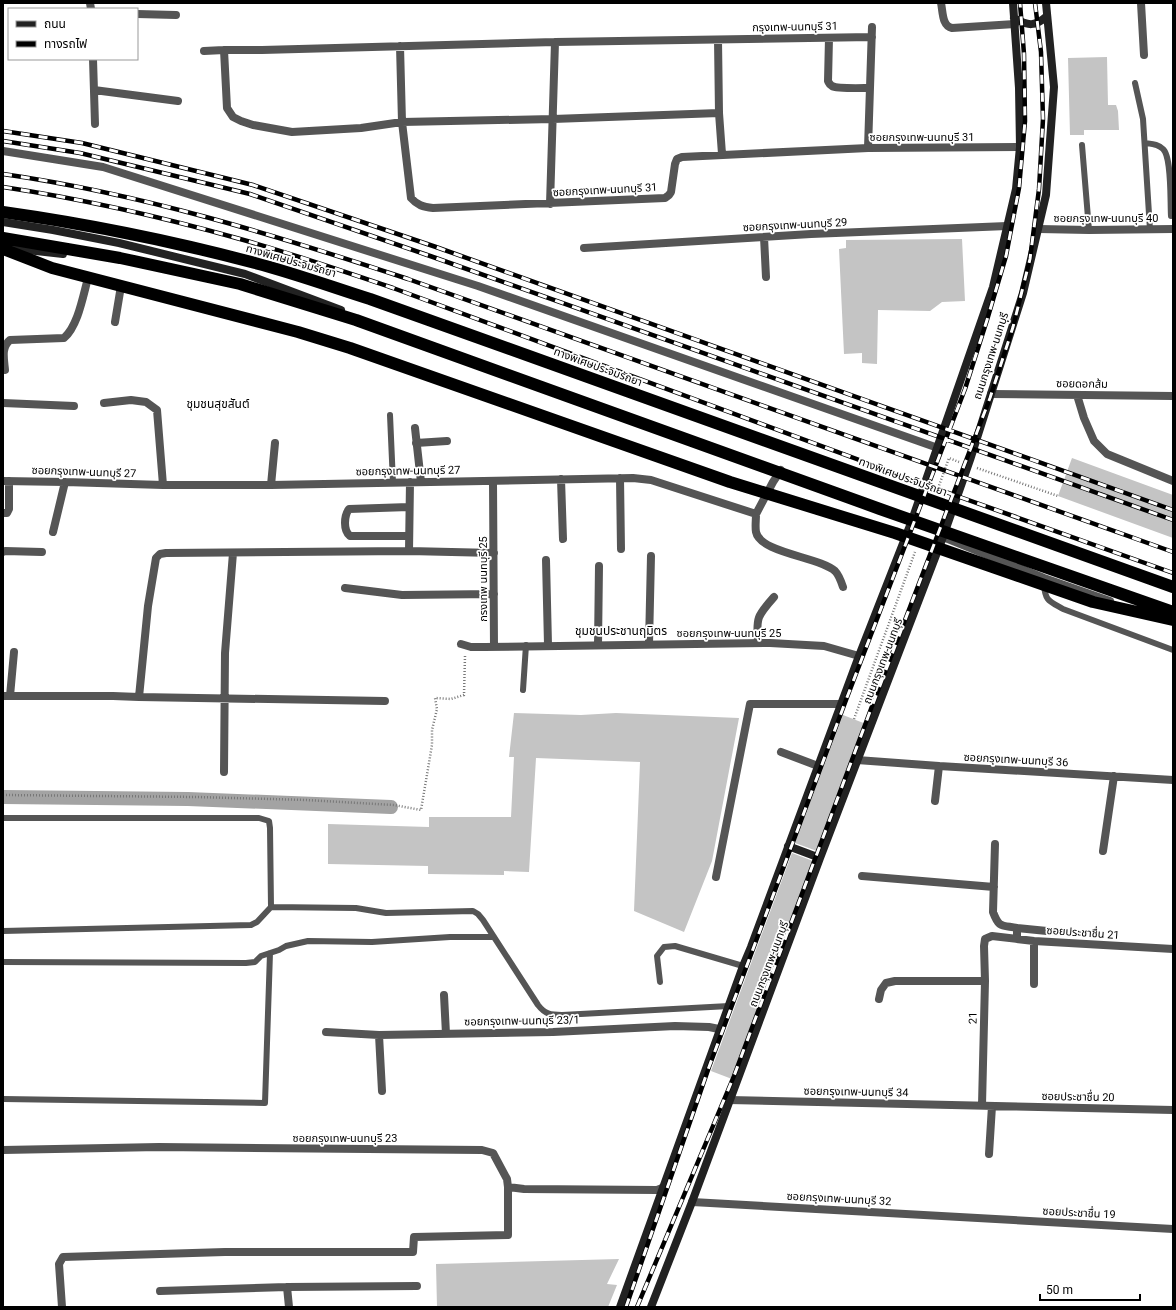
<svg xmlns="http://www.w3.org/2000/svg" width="1176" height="1310" font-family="Roboto,'Noto Sans Thai',sans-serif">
<rect width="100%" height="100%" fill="#fff"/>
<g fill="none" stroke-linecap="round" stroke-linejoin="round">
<path stroke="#a3a3a3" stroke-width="14" d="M3 797 188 799 391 807"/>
</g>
<path fill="#c4c4c4" d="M1107 57 1108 105H1116L1118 111 1119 130H1084V135H1070L1068 58Z
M962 239 965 301 942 302 930 311 878 310 877 364 862 363V353L844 354 839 249 846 248V240Z
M1072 458 1173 495V538L1058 496Z
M514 713 581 715 616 713 739 718 712 861 684 932 634 911 640 762 536 758 529 872 504 871V875L428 874V866L328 864V824L429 827V817H511L514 757H509Z
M843 715 866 724 817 851 795 843Z
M792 853 813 861 732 1079 711 1071Z
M619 1259 607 1284 617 1285 608 1307H437L436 1264Z"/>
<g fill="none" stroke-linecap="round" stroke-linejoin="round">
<path stroke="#777" stroke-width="2.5" stroke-dasharray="1 2" stroke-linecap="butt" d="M977 468 1058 496
M937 491 949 458 959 462
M854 719 915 552
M3 795 197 797 306 800 394 805 421 810 432 745V730L437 709 435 698 451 699 464 695 465 656"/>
<path stroke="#555" stroke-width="6" d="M1135 83 1143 119 1150 230
M1145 143C1152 144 1158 144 1163 149 1172 157 1170 202 1171 216
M1082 145 1089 230
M390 415 393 483
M1044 584C1045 601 1049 601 1063 609L1173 650
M523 690 526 645
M3 818H259L269 821 270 828 271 907 257 922 251 925 3 931
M271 907 356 908 386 913 473 911 478 914 483 920 538 1005C545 1014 550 1015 562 1015L729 1006
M3 962 246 963 255 962 261 956 279 950 286 946 308 941 372 942 450 937H494
M660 982 657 956 664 947 675 946 743 966
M3 1099 265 1103 270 953"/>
<path stroke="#555" stroke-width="8" d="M90 3 91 9
M941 3C943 12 942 26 952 28L1015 24
M1141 3 1144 55
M137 14 176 15
M829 38 828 81C829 83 829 84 832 86 837 89 862 88 870 88
M718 40 719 113 722 154
M400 46 402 122 411 198C417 205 423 207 433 208L665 198 669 195 671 192 675 164 677 159 682 157 868 148 1020 147
M224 50 227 108 233 117 241 121 253 125 292 132 361 128 402 122 553 119 719 113
M204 51 224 50H262L555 42 872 37
M93 59 95 124
M94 90 178 101
M868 148 872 27
M3 151 103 167 478 286 938 448
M550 204 555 42
M1039 229 1089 230 1173 229
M764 237 766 277
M584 248 811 234 1007 226
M115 322 121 286
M5 370C4 359 1 347 10 340L64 338C78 326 83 296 88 278
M991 394 1173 396
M1077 395 1084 418 1094 441 1107 454 1173 481
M3 403 74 406
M104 403 131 400 146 402 157 410 163 485
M415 428 421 482
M416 443 447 441
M620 478 621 549
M561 479 563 539
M3 481 65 482 163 485H271L633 478 651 480 756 514 773 482 781 470
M493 481 494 647
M271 485 275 443
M3 513H7L9 509V481
M756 514C756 520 755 527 756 532 760 553 820 557 835 571 839 575 841 581 843 587
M53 532 65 482
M409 536H350C343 530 344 516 349 509L409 507
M409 551 410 482
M3 552 5 551 42 552
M546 560 548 645
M345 588 402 595 494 594
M758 643C756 618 757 616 774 597
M461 644 471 647H484L770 643 824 646 859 656
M649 644 651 556
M598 645 599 566
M3 696H113L139 697 385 701
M10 696 14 652
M139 697 148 606 156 558 160 554 166 553 409 551 494 553
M781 752 818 766
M857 760 939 766 1173 780
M224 772 225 653 233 553
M935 801 939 766
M995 844 993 912C999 928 1001 925 1017 928V939
M1103 851 1114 776
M862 876 994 887
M716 877 750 704H841
M1017 928 1047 931
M1034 984V941
M444 995 446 1034
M879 999 881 990 886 983 895 981H985
M326 1032 379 1035 553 1032 675 1026 709 1027 719 1029
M379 1035 382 1091
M729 1100 1173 1110
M982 1105 985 981 984 946 985 939 992 936 1034 941 1173 949
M3 1150 159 1147 482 1150 493 1153 507 1179 508 1187 524 1189 657 1190 662 1188
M989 1154 992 1106
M692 1202 1173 1229
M287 1287 289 1307
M160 1291 287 1287 417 1286
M62 1307 59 1264 63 1257 225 1252H413L414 1237 508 1235V1187"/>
<path stroke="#555" stroke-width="8" d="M943 537 1044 578 1110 601"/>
<path stroke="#222" stroke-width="8" d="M1014 18C1028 26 1035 27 1047 16
M3 222 53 230 119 243 245 274 341 310
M9 248 63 254
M788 846 820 858
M620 1307 743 966 751 947 859 656 911 523 993 287 1016 189 1020 147 1019 88 1013 3
M651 1307 692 1202 820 858 943 537 970 460 1023 293 1046 195 1054 87 1046 3"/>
<path stroke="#000" stroke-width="12" d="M3 212C88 224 172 241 255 263 294 273 332 287 370 299L1173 587
M3 238 120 258 240 284 356 320 880 509 1173 612
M3 249 52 268 298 332 350 348 730 482 895 533 1093 602 1173 620"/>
<defs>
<path id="rail" d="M3 131 82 143 253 185 436 247 1173 510
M3 141 80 153 250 194 433 257 1173 520
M3 174C142 194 275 235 408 279L1173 552
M3 187C83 199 162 217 240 239 291 253 342 271 393 288L957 496 1173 573
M626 1307 709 1067 846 700 965 389 987 320 1006 256 1019 188 1025 121 1024 54 1020 3
M637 1307 734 1076 871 709 990 398 1013 327 1030 259 1039 189 1043 119 1041 52 1035 3"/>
</defs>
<use href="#rail" stroke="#000" stroke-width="4.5"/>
<use href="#rail" stroke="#fff" stroke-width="3" stroke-dasharray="9" stroke-linecap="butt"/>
</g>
<g text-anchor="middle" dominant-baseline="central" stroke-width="3.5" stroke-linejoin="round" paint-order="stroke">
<g font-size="11" fill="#000" stroke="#fff">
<text transform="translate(795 27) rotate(-1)">กรุงเทพ-นนทบุรี 31</text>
<text x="922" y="137">ซอยกรุงเทพ-นนทบุรี 31</text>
<text transform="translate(605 190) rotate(-3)">ซอยกรุงเทพ-นนทบุรี 31</text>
<text x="1106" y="218">ซอยกรุงเทพ-นนทบุรี 40</text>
<text transform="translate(795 225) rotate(-3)">ซอยกรุงเทพ-นนทบุรี 29</text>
<text transform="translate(291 261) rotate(16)">ทางพิเศษประจิมรัถยา</text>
<text transform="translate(991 356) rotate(-72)">ถนนกรุงเทพ-นนทบุรี</text>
<text transform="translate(598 367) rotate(20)">ทางพิเศษประจิมรัถยา</text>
<text transform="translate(1082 384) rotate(1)">ซอยดอกส้ม</text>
<text transform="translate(408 471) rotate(-1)">ซอยกรุงเทพ-นนทบุรี 27</text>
<text transform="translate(84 472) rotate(2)">ซอยกรุงเทพ-นนทบุรี 27</text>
<text transform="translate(903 477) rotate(20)">ทางพิเศษประจิมรัถยา</text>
<text transform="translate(483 579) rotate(-90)">กรงเทพ นนทบุรี 25</text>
<text x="729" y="633">ซอยกรุงเทพ-นนทบุรี 25</text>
<text transform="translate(883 661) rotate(-69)">ถนนกรุงเทพ-นนทบุรี</text>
<text transform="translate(1016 760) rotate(3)">ซอยกรุงเทพ-นนทบุรี 36</text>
<text transform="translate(1083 933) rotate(4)">ซอยประชาชื่น 21</text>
<text transform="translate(769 964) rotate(-69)">ถนนกรุงเทพ-นนทบุรี</text>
<text transform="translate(973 1018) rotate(-89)">21</text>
<text transform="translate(522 1021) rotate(-1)">ซอยกรุงเทพ-นนทบุรี 23/1</text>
<text transform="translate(856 1092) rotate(1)">ซอยกรุงเทพ-นนทบุรี 34</text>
<text transform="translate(1078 1097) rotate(1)">ซอยประชาชื่น 20</text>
<text x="345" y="1138">ซอยกรุงเทพ-นนทบุรี 23</text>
<text transform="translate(839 1199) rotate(3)">ซอยกรุงเทพ-นนทบุรี 32</text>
<text transform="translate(1079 1213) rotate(3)">ซอยประชาชื่น 19</text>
</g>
<g font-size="12" fill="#000" stroke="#fff">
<text x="218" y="404">ชุมชนสุขสันต์</text>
<text x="621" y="631">ชุมชนประชานฤมิตร</text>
</g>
</g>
<rect width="1176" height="1310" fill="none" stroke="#000000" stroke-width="8"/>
<rect x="8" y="8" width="130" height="52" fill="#ffffff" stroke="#999999"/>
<rect x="16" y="21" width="20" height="6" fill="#222222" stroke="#999999"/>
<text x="44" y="28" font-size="12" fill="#000000">ถนน</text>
<rect x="16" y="41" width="20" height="6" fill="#000000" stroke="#999999"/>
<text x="44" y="48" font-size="12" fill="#000000">ทางรถไฟ</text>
<path d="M1040 1294v6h100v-6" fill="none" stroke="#000000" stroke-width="2"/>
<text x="1046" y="1294" font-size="12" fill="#000000" stroke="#ffffff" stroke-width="3" paint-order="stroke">50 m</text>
</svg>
